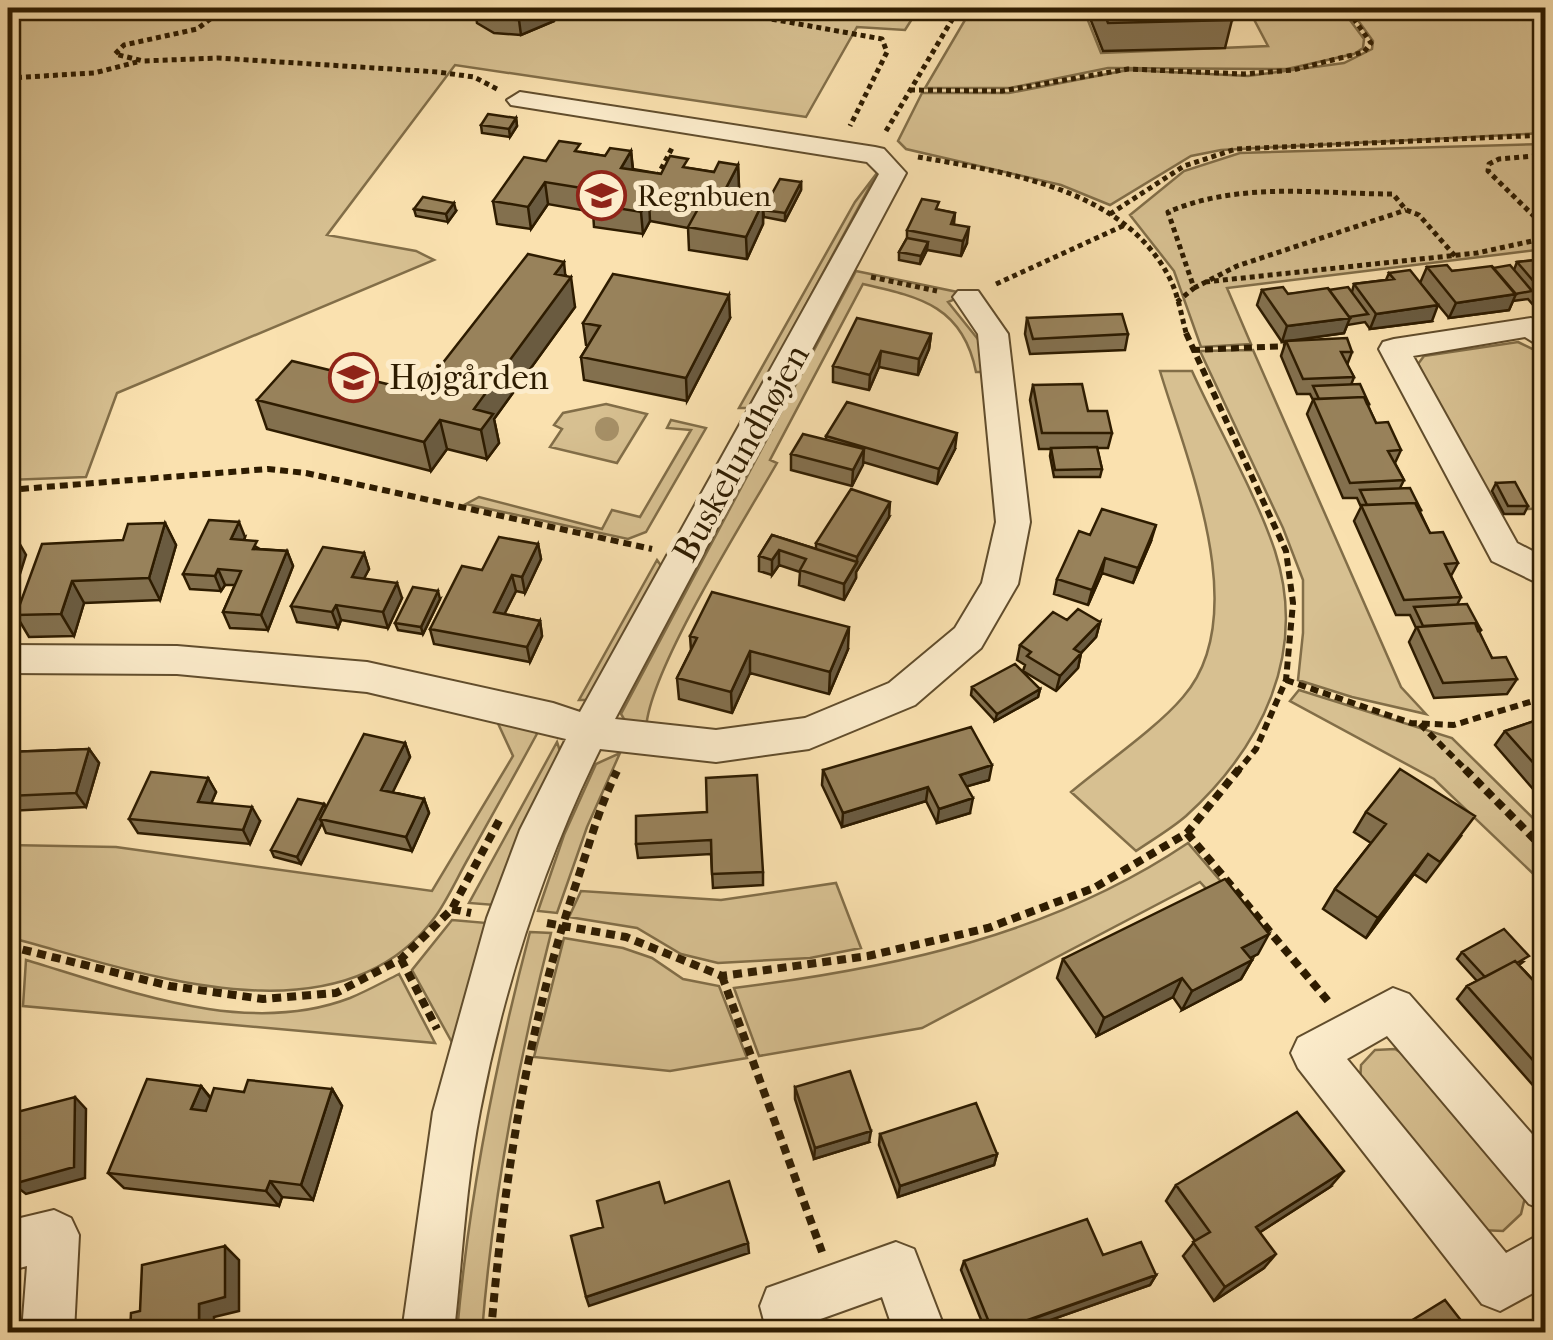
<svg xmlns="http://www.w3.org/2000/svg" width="1553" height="1340" font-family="'IM FELL French Canon',serif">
<rect width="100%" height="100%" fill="#fae1af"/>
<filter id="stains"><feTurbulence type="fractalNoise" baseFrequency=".002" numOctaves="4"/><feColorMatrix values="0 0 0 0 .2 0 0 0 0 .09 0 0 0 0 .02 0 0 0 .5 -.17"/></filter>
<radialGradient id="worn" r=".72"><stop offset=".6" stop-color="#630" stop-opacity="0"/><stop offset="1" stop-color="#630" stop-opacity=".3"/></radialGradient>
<path fill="#d7c091" stroke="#826e48" stroke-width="2.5" d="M8 8H919L905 30 857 27 806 117 455 65 327 235 416 251 434 260 117 393 86 477 8 480Z
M972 8H986L991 18 1029 17 1026 8H1083L1101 53 1268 46 1248 8H1341L1364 39 1363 48 1354 54 1287 69 1108 68 1010 88H925Z
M1349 8H1545V133L1221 150 1191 156 1110 205 1061 185 906 149 898 141 922 93H1009L1128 70 1248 76 1344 63 1372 49 1373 41Z
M1545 144V249L1227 288 1251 344 1201 347 1174 271 1130 215 1184 171 1240 153Z
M877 173 750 408H739L855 202Z
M856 271 967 294 948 302 981 343 990 372H976C963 306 920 297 863 284L770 460 777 463C745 519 646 675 646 731L630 729 621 714Z
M1518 342 1545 355V508L1494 511 1418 364 1424 356Z
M1253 350 1401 687 1426 714 1352 697 1298 680 1303 633V580L1283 528 1200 351Z
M1160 371H1192C1217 426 1256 494 1275 551 1308 653 1262 747 1186 816 1171 829 1152 840 1136 851L1071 792C1103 765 1157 728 1183 697 1254 616 1187 461 1160 371Z
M606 404 647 414 617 463 550 447 562 429 554 425 563 413Z
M671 420 706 428 646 532 628 539 466 504 479 497 602 529 612 510 640 517 691 430 667 428Z
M657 560 662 567 589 700H579Z
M1299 690 1452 738 1545 830V885L1434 779 1290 701Z
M496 719 539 730C516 773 492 815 469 857 458 876 448 899 435 917 338 1049 135 970 8 937V845L116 847 432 891 513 756Z
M557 742 561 754 495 905 469 903Z
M620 753 587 827 557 913 538 911 564 835 596 764Z
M1188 843 1259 926 1246 932 1200 882 922 1028 759 1056 734 988C895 968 1051 935 1188 843Z
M836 883 861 948 810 958 718 963 681 954 637 928 569 917 581 891 721 900Z
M452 920 487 923 454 1046 412 970Z
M530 932 551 933C517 1066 493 1196 482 1332H457C469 1196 495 1064 530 932Z
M564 938 623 948 652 958 683 979 719 986 747 1058 670 1071 534 1057Z
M26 960C127 990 246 1038 350 998 367 991 383 982 399 974L435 1043 23 1006Z
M1395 1049 1424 1067 1526 1193 1521 1214 1503 1231 1480 1230 1360 1084 1361 1065 1375 1050Z"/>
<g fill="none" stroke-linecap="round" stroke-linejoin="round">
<defs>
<path id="minor" d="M520 92 875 147 884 149 906 173 615 719 716 730 805 718 889 683 955 628 982 583 996 522 978 334 953 297 958 291H978L1008 334 1030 522 1018 584 981 648 915 705 809 749 716 762 600 749C544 863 504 986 480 1111 466 1183 462 1259 454 1332H402L433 1112 487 918 520 830 566 739 367 692 177 674 8 673V645L177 646 367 662 553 703 580 712 879 174 867 162 511 105 507 100Z
M1531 318 1546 324V350L1525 337 1413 356 1517 543 1546 558V587L1492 561 1379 349 1383 342 1394 339Z
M1393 988 1409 994 1546 1150V1211L1529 1204 1387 1036 1347 1059 1506 1253 1546 1231V1286L1500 1311 1482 1304 1298 1068 1291 1053 1298 1038Z
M54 1210 71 1218 79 1235 74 1332H22L27 1266 8 1271V1221Z
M896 1242 914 1249 946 1332H894L882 1297 815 1321 819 1332H767L760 1306 767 1288Z"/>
</defs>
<use href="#minor" stroke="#614d2c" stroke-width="4"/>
<path stroke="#2e1c00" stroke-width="5" stroke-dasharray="5 4" stroke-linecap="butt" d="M225 8 197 29 124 45 115 54 143 61 218 58 438 72 474 77 497 89
M710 8 882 39 887 52 850 126
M8 78 94 73 137 62
M910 90 1002 91 1128 69 1244 74 1293 70 1364 52 1371 43 1346 8
M886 131 959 8
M1546 155 1499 159 1489 164 1488 171 1546 228
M918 157C1010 173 1128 189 1172 283 1179 299 1182 319 1187 336
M657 177 672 148
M1110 214 1184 166 1236 149 1546 135
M871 277 937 291
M1205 282 1477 253 1546 238
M996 284 1125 225
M1194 288 1237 266 1406 210
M1177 302 1194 288 1168 212C1241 181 1316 194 1393 194L1406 210 1419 215 1455 256"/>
<path stroke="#2e1c00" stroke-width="6" stroke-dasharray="8 5" stroke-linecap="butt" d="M1186 333 1286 551 1293 603 1286 680 1256 749 1237 772
M1192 350 1289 346
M8 490 268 469 306 473 652 549
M1286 680 1411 723 1454 725 1546 697
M1420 724 1468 772"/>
<path stroke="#2e1c00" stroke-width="8" stroke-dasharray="9 6" stroke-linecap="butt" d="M1465 769 1546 851
M1187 833 1328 1001
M452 909 471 913
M547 923 626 937 722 976 868 956 988 928 1094 888 1187 833 1239 769
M8 946 170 986 263 999 336 993 401 959 452 909 501 817
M401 959 437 1029
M722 976 822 1252
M8 1009 13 948
M491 1332C504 1177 528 1025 578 878 590 842 600 805 617 771"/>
<use href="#minor" fill="#fceccb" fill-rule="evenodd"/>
</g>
<circle fill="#a69067" cx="607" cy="429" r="12"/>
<path fill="#83704e" stroke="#2e1c00" stroke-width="2.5" d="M475 8 556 14 554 21 521 35 494 33 477 23Z
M1086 8H1250L1248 15H1229L1232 20 1225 48 1103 51Z
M516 118 517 126 510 137 482 133 481 125Z
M631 151 633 169 661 174 688 168 714 172 738 165 739 187 737 190 741 198 763 202V224L747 259 689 250 688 228 650 221 643 234 594 227 593 212 548 204 531 229 497 224 493 201 546 161 581 152 605 156Z
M801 182V190L785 221 764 217 763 210Z
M414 209 456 211 448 222 416 216Z
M939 210 955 213 954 224 967 243 961 256 927 250 920 264 899 260V252L907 238V230Z
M1546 259V305L1534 306 1528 299 1513 301 1509 310 1449 318 1420 283 1427 267 1452 271 1493 268 1514 270 1517 262Z
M1389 273 1432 321 1370 329 1365 322 1347 325 1344 333 1292 340 1352 352 1347 365 1354 377 1351 385 1369 404 1368 406 1376 423 1401 450 1395 463 1404 480 1400 488 1421 510 1420 512 1430 533 1458 563 1451 576 1461 597 1457 605 1481 630 1479 633 1492 658 1517 679 1507 694 1434 698 1409 642 1416 628 1410 615H1396L1354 521 1361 507 1357 498H1343L1307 414 1313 400 1310 394H1297L1281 356 1286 341 1282 342 1257 305 1262 290 1288 294 1329 290 1352 292 1354 284 1386 280Z
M566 276 575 307 494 419 499 443 487 459 447 449 431 471 267 429 257 400 420 392Z
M730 318 687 401 584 380 581 357 588 346 586 345 583 323Z
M1027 318 1128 334 1125 350 1030 354 1025 334Z
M931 334 929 349 918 375 879 367 869 390 833 382V366Z
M1033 385 1088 411 1112 433 1108 448H1097L1102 469 1100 477H1054L1050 456 1051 449H1039L1030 400Z
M826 436 955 449 937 484 863 462 852 486 791 470V454L826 439Z
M1496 483 1528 506 1524 514H1504L1492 491Z
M889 517 856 572V578L844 600 799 585 800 572 779 565 772 575 759 571V556L772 535 816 549V543Z
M165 523 176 545 160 600 84 603 74 636 29 637 16 615 123 540Z
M1090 535 1151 541 1133 583 1102 573 1088 605 1054 594 1057 579Z
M245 537 244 540 260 549 287 551 293 566 268 630 230 628 223 612 235 585H225L221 591 190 589 183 574Z
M538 544 541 559 525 593 516 591 504 614 540 621 542 636 530 662 434 644 430 629 482 570Z
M364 553 369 569 364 578 402 598 388 628 341 620 338 628 297 622 291 606Z
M440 599 423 634 398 630 395 623Z
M1067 620 1100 622 1096 637 1081 653 1078 668 1056 691 1023 671 1025 665 1017 660 1020 645Z
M690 636 848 649 829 694 750 673 732 713 679 699 677 678 691 650Z
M972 687 1040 689 1038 697 995 721 971 695Z
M1546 717V804L1495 745 1505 731Z
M405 743 410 757 392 792 424 799 429 813 412 851 326 833 322 823 301 864 274 857 271 850 324 804 326 807Z
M89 749 99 763 86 807 8 811V752Z
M823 770 989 780 967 786 970 813 937 823 926 801 842 827 822 785Z
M208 778 216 792 211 803 260 821 250 844 138 833 129 819Z
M707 812 763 872V885L713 888 711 854 638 858 636 844Z
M1366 812 1461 836 1426 882 1414 874 1366 938 1323 909 1335 889 1371 843 1354 832Z
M1462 952 1523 962 1519 965 1546 994 1545 1099 1457 999 1467 986 1477 981 1457 959Z
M1258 954 1250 958 1252 960 1241 979 1182 1010 1173 997 1097 1036 1057 978 1063 959Z
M201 1086 211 1098 332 1089 342 1106 313 1200 282 1197 279 1206 124 1188 108 1173Z
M795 1087 869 1142 814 1159 795 1099Z
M880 1134 997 1154 994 1165 898 1197 879 1145Z
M1176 1185 1330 1187 1260 1232 1264 1268 1214 1301 1183 1256 1195 1241 1166 1201Z
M1103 1255 1156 1275 1150 1285 1016 1332H986L961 1270 964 1261Z"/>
<path fill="#6a5b40" stroke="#2e1c00" stroke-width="2.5" d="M549 8H556V14L554 21 521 35 519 20Z
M516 118 517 126 510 137 509 129Z
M631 151 633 173 621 168Z
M738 165 739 187 727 211 726 188Z
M545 182 548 204 531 229 528 207Z
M801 182V190L785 221V213Z
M649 199 650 221 643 234 641 212Z
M763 202V224L747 259 746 237Z
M454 203 456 211 448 222 446 214Z
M969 227 967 243 961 256 963 241Z
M928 242 927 250 920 264 921 256Z
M564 262 566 283 571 277 575 307 494 419 499 443 487 459 481 430 474 409 555 274Z
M1546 290V305L1534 306 1542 291Z
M1516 294 1509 310 1449 318 1456 303Z
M729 295 730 318 687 401 686 378Z
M1438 305 1432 321 1370 329 1376 314Z
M1350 318 1344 333 1282 342 1287 326Z
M931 334 929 349 918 375 919 359Z
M881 351 879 367 869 390 870 375Z
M440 420 447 449 431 471 424 442Z
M957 433 955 449 937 484 939 469Z
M864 449 863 465 852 486 853 470Z
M890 502 889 517 856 572V578L844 600V584L857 563V557Z
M239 522 245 537 238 555 231 539Z
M165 523 176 545 160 600 149 578Z
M1156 525 1151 541 1133 583 1138 568Z
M17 539 26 555 8 612V567Z
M538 544 541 559 525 593 522 577Z
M779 550V565L772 575V560Z
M287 551 293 566 268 630 261 615Z
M364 553 369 569 357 592 352 577Z
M1105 558 1102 573 1088 605 1092 590Z
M218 569 225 585 221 591 215 576Z
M512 575 516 591 498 627 494 612Z
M72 581 84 603 74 636 61 614Z
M397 583 402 598 388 628 383 612Z
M438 591 440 599 423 634 421 627Z
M336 605 341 620 338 628 332 612Z
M540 621 542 636 530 662 527 647Z
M1100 622 1096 637 1071 664 1074 649Z
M849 627 848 649 829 694 830 672Z
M750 651V673L732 713 731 692Z
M1081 653 1078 668 1056 691 1060 676Z
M1040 689 1038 697 995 721 997 714Z
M405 743 410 757 387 804 381 790Z
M89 749 99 763 86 807 76 793Z
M992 765 989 780 958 789 960 775Z
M208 778 216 792 206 816 198 802Z
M928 787 926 801 842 827 843 813Z
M973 798 970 813 937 823 939 809Z
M424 799 429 813 412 851 406 837Z
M324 804 328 811 320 819 322 823 301 864 297 857Z
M252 807 260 821 250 844 243 830Z
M1428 854 1414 874 1366 938 1378 918Z
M1269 934 1258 954 1232 967 1242 948Z
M1252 960 1241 979 1182 1010 1192 991Z
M1182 978 1173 997 1097 1036 1104 1018Z
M201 1086 214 1103 205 1126 191 1109Z
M332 1089 342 1106 313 1200 301 1185Z
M75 1097 86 1109 85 1178 26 1194 13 1184Z
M871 1131 869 1142 814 1159 815 1148Z
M997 1154 994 1165 898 1197 900 1186Z
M1344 1171 1330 1187 1245 1242 1256 1227Z
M270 1181 282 1197 279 1206 266 1191Z
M748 1243 749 1253 589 1306 586 1297Z
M225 1246 239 1260V1311L214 1317V1332H199V1304Z
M1276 1254 1264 1268 1214 1301 1225 1287Z
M1156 1275 1150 1285 1016 1332H996Z"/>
<path fill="#98825b" stroke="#2e1c00" stroke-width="2.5" d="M475 8H549L519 20 492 19Z
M1102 8H1226L1232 20 1108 23Z
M488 114 516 118 509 129 481 125Z
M559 141 580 144 575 151 605 156 610 148 631 151 621 168 661 174 670 156 688 159 683 167 714 172 719 162 738 165 726 188 741 191 737 198 763 202 746 237 688 227 699 207 649 199 641 212 592 204 600 191 545 182 528 207 493 201 524 157 546 161Z
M780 179 801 182 785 213 763 210Z
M423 197 454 203 446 214 414 209Z
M922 199 939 202 936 209 955 213 951 224 969 227 963 241 907 230Z
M907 238 928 242 921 256 899 252Z
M528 254 564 262 555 274 571 277 474 409 493 414 481 430 440 420 424 442 257 400 292 361 420 392Z
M1546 259V290L1542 291 1517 262Z
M1447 265 1452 271 1492 266 1516 294 1456 303 1427 267Z
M1510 265 1532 291 1515 294 1493 268Z
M1410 270 1438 305 1376 314 1354 284 1394 279 1389 273Z
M613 274 729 295 686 378 581 357 600 326 583 323Z
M1283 287 1288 294 1328 288 1350 318 1287 326 1262 290Z
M1348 287 1368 314 1349 317 1329 290Z
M1122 314 1128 334 1033 339 1027 318Z
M857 318 931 334 919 359 881 351 870 375 833 366Z
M1347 338 1352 352H1341L1354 377 1303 379 1286 341Z
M1082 384 1088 411H1107L1112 433H1042L1033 385Z
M1360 384 1369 404H1367L1364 397 1319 399 1313 386Z
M1364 397 1376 423 1388 422 1401 450 1388 451 1404 480 1350 483 1313 399Z
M847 402 957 433 939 469 826 436Z
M803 434 864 449 853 470 791 454Z
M1097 447 1102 469 1055 470 1051 448Z
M1515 482 1528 506H1508L1496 483Z
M1410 488 1421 510H1419L1415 503 1367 505 1360 490Z
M851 489 890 502 857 557 816 543Z
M1415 503 1430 533 1443 532 1458 563 1445 564 1461 597 1404 600 1361 505Z
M1102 509 1156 525 1138 568 1105 558 1092 590 1057 579 1079 531 1090 535Z
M209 520 239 522 231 539 257 541 253 549 287 551 261 615 223 612 241 571 218 569 215 576 183 574Z
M165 523 149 578 72 581 61 614 16 615 42 544 123 540 128 524Z
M772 535 857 562 844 584 800 570 806 559 779 550 772 560 759 556Z
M499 537 538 544 522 577 512 575 494 612 540 621 527 647 430 629 462 566 482 570Z
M17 539 8 567V540Z
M323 547 364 553 352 577 397 583 383 612 336 605 332 612 291 606Z
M413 587 438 591 421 627 395 623Z
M712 592 849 627 830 672 750 651 731 692 677 678 697 638 690 636Z
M1467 604 1481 630 1478 631 1475 623 1423 626 1414 607Z
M1078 609 1100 622 1074 649 1081 653 1060 676 1027 656 1031 652 1020 645 1053 612 1067 620Z
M1475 623 1492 658 1506 657 1517 679 1443 683 1417 627Z
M1015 664 1040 689 997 714 972 687Z
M1546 717V777L1505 731Z
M971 727 992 765 960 775 973 798 939 809 928 787 843 813 823 770Z
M364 734 405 743 381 790 424 799 406 837 320 819Z
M89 749 76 793 8 796V752Z
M1400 769 1475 816 1440 862 1428 854 1378 918 1335 889 1386 824 1366 812Z
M151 772 208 778 198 802 252 807 243 830 129 819Z
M757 775 763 872 712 874 711 840 636 844V816L707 812 706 778Z
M298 799 324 804 297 857 271 850Z
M1225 879 1269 934 1242 948 1252 960 1192 991 1182 978 1104 1018 1063 959Z
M1504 929 1529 956 1517 963 1515 961 1485 977 1462 952Z
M1515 961 1546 994V1075L1467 986Z
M850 1071 871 1131 815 1148 795 1087Z
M147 1079 201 1086 191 1109 206 1111 214 1088 244 1092 248 1080 332 1089 301 1185 270 1181 266 1191 108 1173Z
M75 1097 74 1167 13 1184 17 1112Z
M976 1103 997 1154 900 1186 880 1134Z
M1297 1112 1344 1171 1256 1227 1276 1254 1225 1287 1193 1242 1210 1232 1176 1185Z
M729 1181 748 1243 586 1297 571 1236 603 1227 597 1201 659 1182 665 1203Z
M1087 1219 1103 1255 1141 1242 1156 1275 993 1332 964 1261Z
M225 1246V1297L199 1304V1332H130L131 1313 140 1311 142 1265Z
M1445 1300 1470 1332H1393Z"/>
<defs>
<symbol id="school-ring" viewBox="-11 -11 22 22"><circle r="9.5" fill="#fceccb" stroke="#8f2418" stroke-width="1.5"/><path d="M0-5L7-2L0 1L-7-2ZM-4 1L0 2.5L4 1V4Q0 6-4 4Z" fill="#8f2418"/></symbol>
</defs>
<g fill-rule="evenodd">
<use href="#school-ring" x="574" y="168" width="55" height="55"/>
<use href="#school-ring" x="326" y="350" width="55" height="55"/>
</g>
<g text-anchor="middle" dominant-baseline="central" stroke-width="10" stroke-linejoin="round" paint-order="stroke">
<g font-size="30" fill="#2e1c00" stroke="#fceccb" text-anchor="start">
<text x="637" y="196">Regnbuen</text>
</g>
<g font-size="35" fill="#2e1c00" stroke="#fceccb" text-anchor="start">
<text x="389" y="377">Højgården</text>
</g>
<g font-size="35" fill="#2e1c00" stroke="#fceccb">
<text transform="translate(741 453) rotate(-61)">Buskelundhøjen</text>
</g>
</g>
<rect width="1553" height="1340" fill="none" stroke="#fae1af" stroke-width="40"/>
<rect x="10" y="10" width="1533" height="1320" fill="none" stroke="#2e1c00" stroke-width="5"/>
<rect x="20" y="20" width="1513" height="1300" fill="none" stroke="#2e1c00" stroke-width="2.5"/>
<rect width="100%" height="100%" filter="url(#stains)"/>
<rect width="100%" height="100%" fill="url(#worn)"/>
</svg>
